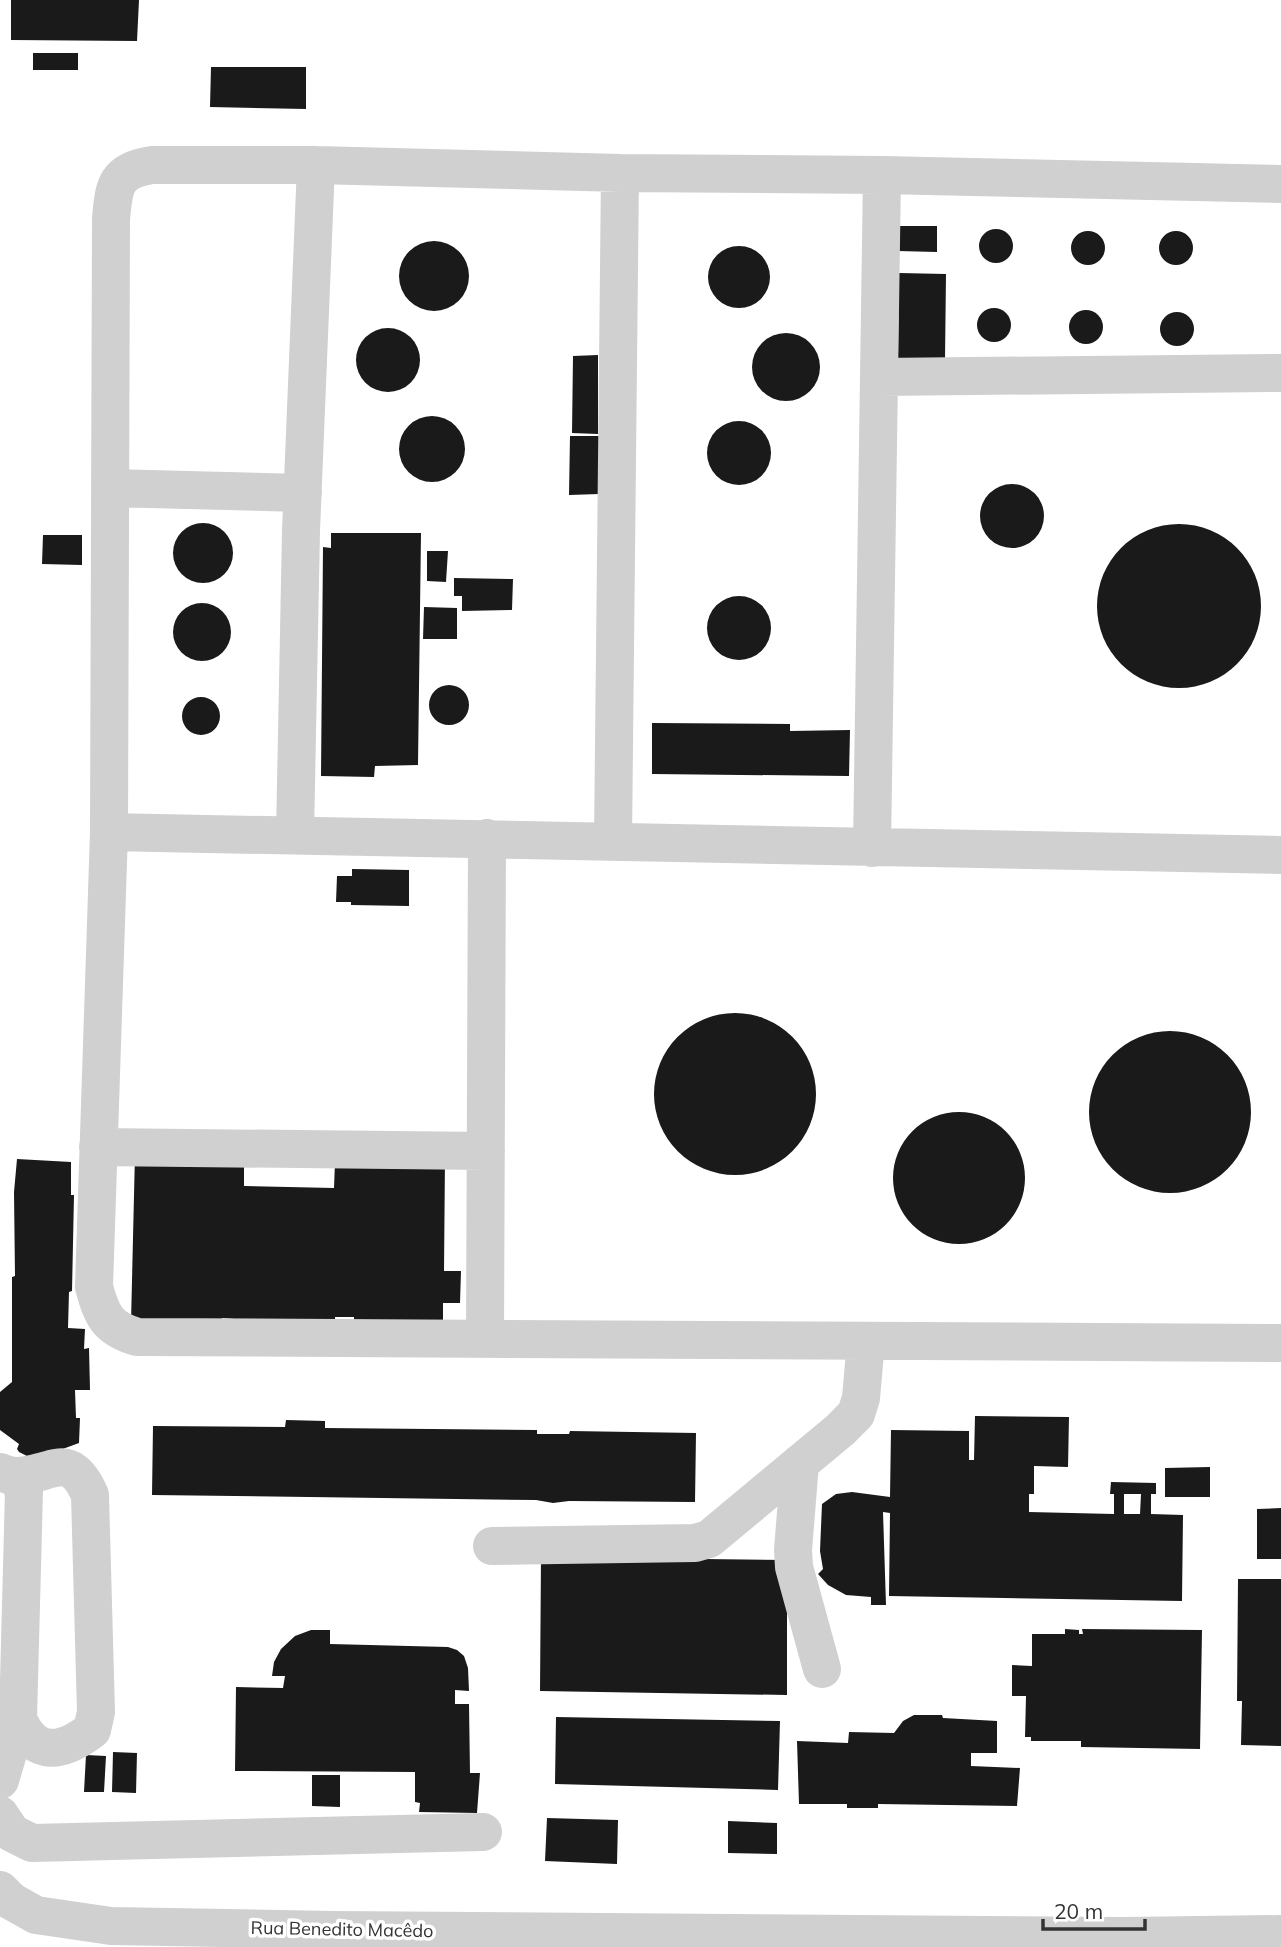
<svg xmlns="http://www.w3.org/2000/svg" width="1281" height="1947" font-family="Mulish,sans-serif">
<rect width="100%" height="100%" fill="#fff"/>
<path fill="#1a1a1a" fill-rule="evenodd" d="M11 0H139L137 41 11 40Z
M33 53H78V70H33Z
M211 67H306V109L210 107Z
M898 226H937V252L898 251Z
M979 246a17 17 0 1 1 34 0a17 17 0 1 1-34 0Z
M1159 248a17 17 0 1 1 34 0a17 17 0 1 1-34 0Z
M1071 248a17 17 0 1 1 34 0a17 17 0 1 1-34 0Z
M399 276a35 35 0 1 1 70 0a35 35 0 1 1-70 0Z
M708 277a31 31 0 1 1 62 0a31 31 0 1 1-62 0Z
M899 273 946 274 945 359 898 358Z
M977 325a17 17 0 1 1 34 0a17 17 0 1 1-34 0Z
M1069 327a17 17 0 1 1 34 0a17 17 0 1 1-34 0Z
M1160 329a17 17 0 1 1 34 0a17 17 0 1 1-34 0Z
M356 360a32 32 0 1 1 64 0a32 32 0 1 1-64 0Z
M752 367a34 34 0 1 1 68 0a34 34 0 1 1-68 0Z
M598 355V434L572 433 573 356Z
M399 449a33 33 0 1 1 66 0a33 33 0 1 1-66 0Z
M707 453a32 32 0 1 1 64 0a32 32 0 1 1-64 0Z
M570 436H600L599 494 569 495Z
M980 516a32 32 0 1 1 64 0a32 32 0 1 1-64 0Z
M173 553a30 30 0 1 1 60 0a30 30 0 1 1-60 0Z
M1097 606a82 82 0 1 1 164 0a82 82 0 1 1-164 0Z
M331 533H421L418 765 375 766 374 777 321 776 323 547 331 548Z
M43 535H82V565L42 564Z
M427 551H448L446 582 427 581Z
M454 578 513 579 512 610 462 611V596H454Z
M707 628a32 32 0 1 1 64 0a32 32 0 1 1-64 0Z
M173 632a29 29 0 1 1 58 0a29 29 0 1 1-58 0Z
M424 607 457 608V639H423Z
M429 705a20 20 0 1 1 40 0a20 20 0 1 1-40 0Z
M182 716a19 19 0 1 1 38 0a19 19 0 1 1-38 0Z
M652 723 790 724V731L850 730 849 776 652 774Z
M352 869 409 870V906L351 905V902H336L337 876H352Z
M654 1094a81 81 0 1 1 162 0a81 81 0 1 1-162 0Z
M1089 1112a81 81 0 1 1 162 0a81 81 0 1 1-162 0Z
M893 1178a66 66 0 1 1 132 0a66 66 0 1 1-132 0Z
M135 1153 244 1164V1186L334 1188 335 1162 445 1157 444 1271H461L460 1303H443V1326L354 1327V1317H335V1327L222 1318V1325L131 1323Z
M17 1159 71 1162V1195H74L72 1291 69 1292 68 1328 85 1329 84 1349 89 1348 90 1390H75L76 1418H80L79 1443 49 1454 27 1456 19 1452 17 1449 19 1444 0 1430V1392L12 1382V1277L15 1276 14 1192Z
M975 1416 1069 1417 1068 1467 1034 1466V1494H1029V1512L1114 1514V1494H1110L1111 1482 1156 1483V1494H1151V1514L1183 1515 1182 1601 889 1596 890 1513 883 1512 886 1605H871V1597L846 1595 828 1585 818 1574 823 1569 820 1551 822 1504 836 1494 852 1492 890 1497 891 1430 969 1431V1460H974ZM1124 1494H1141L1140 1514H1124Z
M286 1420 325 1421V1428L537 1430V1434H569L570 1431 696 1433 695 1502 569 1501 553 1503 536 1500 152 1495 153 1426 285 1427Z
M1210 1467V1497H1165V1468Z
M1281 1508V1559H1257V1509Z
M541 1557 787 1560V1695L540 1691Z
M1238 1579H1281V1746L1241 1745 1242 1701H1237Z
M1065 1629 1079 1630V1634H1083L1082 1629 1202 1630 1200 1749 1081 1747V1741H1031V1737H1025L1026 1696H1012V1665L1032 1666V1634H1065Z
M311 1630H330V1644L448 1647 457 1650 464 1656 468 1668 469 1691 455 1690V1704H469L470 1773H480L477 1813 419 1812 420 1803 415 1802V1772L235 1771 236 1687 283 1688 285 1676H272L274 1662 281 1649 295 1636Z
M914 1715H942L943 1718 997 1721V1753H971V1766L1020 1768 1017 1806 878 1804V1808H847V1804H799L797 1741 848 1743 849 1732 894 1733 903 1721Z
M556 1717 780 1721 778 1790 555 1784Z
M113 1752 137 1753 136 1793 112 1792Z
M86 1755 106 1756 104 1792H84Z
M312 1775H340V1807L312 1806Z
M547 1818 618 1820 617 1864 545 1861Z
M728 1821 777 1823V1854L728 1853Z"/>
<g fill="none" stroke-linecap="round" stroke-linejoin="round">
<path stroke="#d0d0d0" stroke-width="38" d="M1281 184 882 175 620 173 316 165H152C115 171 114 185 111 219L109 832 94 1287C102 1316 107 1328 137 1337L1281 1343
M879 377 1281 373
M110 488 303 493
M109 832 1281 855
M295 835 301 531 316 165
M613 841 620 173
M872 848 882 175
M98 1147 486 1151
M485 1339 487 838
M800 1463 793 1550 794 1567 822 1669
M0 1472C5 1474 11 1476 16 1476 51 1476 69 1447 90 1495L96 1712 92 1730C62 1753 35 1758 18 1719L24 1491 16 1476
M492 1546 695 1543 709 1539 840 1430 856 1414 861 1398 866 1341
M0 1780 18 1719
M0 1815 12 1833 32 1843 483 1832
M0 1890 11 1901 36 1915 111 1926 333 1930 1125 1936 1281 1934"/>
</g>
<g text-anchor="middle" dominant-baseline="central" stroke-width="7" stroke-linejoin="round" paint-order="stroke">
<g font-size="18" fill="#333" stroke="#fff">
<text transform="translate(342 1929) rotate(1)">Rua Benedito Macêdo</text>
</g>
</g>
<path d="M1043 1919v10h102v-10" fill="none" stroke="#333333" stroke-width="3.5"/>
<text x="1054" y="1919" font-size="21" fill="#333333" stroke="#ffffff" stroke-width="5" paint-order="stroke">20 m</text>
</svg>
